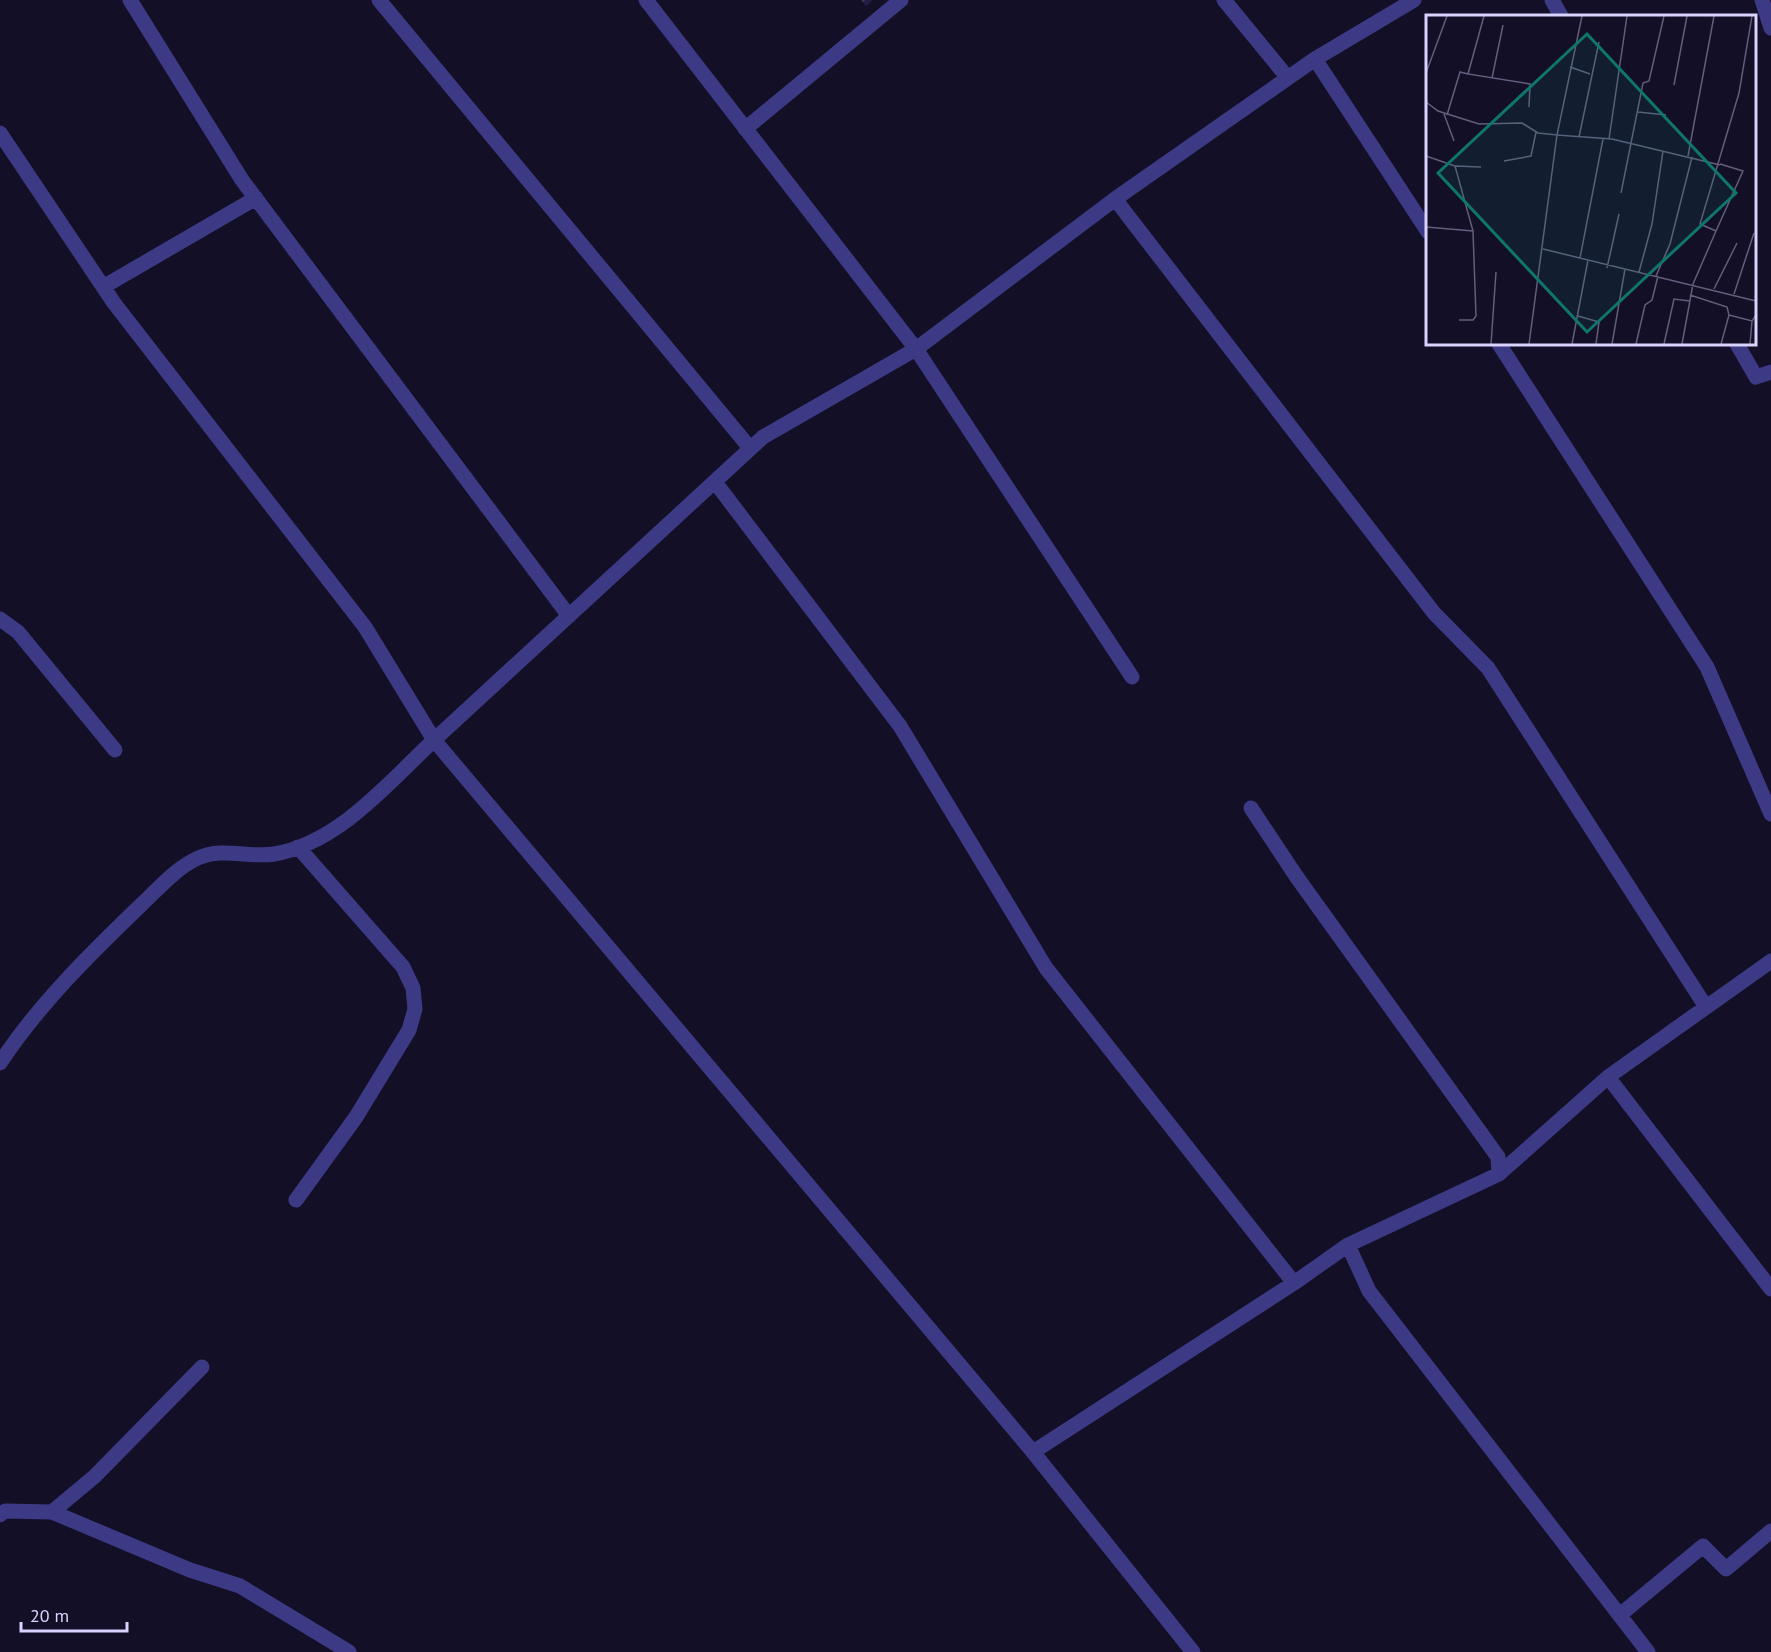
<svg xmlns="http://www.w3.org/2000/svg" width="1771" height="1652" font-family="'PT Sans',sans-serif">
<defs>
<pattern id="building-hatch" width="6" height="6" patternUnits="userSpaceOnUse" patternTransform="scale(1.5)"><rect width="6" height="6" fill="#241b47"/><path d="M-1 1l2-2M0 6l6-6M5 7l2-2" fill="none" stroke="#433b63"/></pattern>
<filter id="shadow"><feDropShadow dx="5.5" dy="-5.5" stdDeviation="3" flood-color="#0009"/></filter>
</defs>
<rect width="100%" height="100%" fill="#130f26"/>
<path fill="url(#building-hatch)" filter="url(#shadow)" d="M861 0H872L866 6Z"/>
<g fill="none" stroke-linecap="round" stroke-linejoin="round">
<path stroke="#3d3a85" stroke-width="15" d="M130 0 242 180 569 616
M379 0 750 448
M646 0 916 349 1132 677
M1224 0 1288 78
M1552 0 1561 16
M1762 0 1771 28
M1315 59 1428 232
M745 129 901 0
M0 133 114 303 365 627 434 740C388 783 339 843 274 854 248 858 223 847 198 858 176 868 159 888 142 904 91 953 39 1004 0 1063
M1115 199 1434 613 1488 668 1706 1007
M103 287 256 198
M1499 344 1707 667 1771 814
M1737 344 1756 377 1771 372
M715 482 900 726 1046 968 1294 1283
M0 619 18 632 115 750
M1251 808 1296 876 1498 1157 1499 1174
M1608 1077 1771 1289
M296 1200 356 1117 409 1030 415 1009 413 988 403 967 298 847
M1348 1245 1369 1291 1648 1652
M1033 1452 1294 1283 1348 1245 1499 1174 1608 1077 1771 961
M52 1512 95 1476 202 1367
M0 1515 5 1511 52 1512 190 1570 240 1586 349 1652
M1621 1614 1703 1546 1726 1569 1771 1531
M1193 1652 1033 1452 434 740 763 437 916 349 1115 199 1315 59 1414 0"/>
</g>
<g transform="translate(1426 15)">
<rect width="330" height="330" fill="#130f26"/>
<path fill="none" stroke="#625e7d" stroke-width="1.5" d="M58 1 42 59 104 69 103 92M144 52 164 59M0 58 21 1M66 63 77 10M248 70 261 1M0 87 12 96 53 109 96 108 112 118 131 120 156 1M212 97 240 100M18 99 28 126M21 100 34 57 42 59M153 122 173 27M183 124 201 1M0 141 29 151 47 216M262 141 288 1M78 146 105 141 110 117M29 151 55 152M195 178 217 68 223 66 238 1M0 212 47 216 50 301 47 305H33M290 216 317 156 294 149M117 234 330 286M154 243 177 124M181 253 193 199M213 257 226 209 237 136M230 261 244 229 266 142M288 274 311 228M308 279 328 218M264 280 301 292 303 300 295 329M303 300 326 306 330 300M152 301 173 307 170 329M65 329 70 257M103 329 131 120 186 124 294 150M146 329 162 245M186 329 199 254M210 329 219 290 226 285 232 261M238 329 248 284 264 286M256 329 267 269 290 216 274 209 313 78 326 1M324 329 326 306"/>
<path fill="#0f766e" fill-opacity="0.15" stroke="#0f766e" stroke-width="3" d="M161 19 310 178 161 317 12 158Z"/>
<rect width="330" height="330" fill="none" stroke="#d9d4ff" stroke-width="3"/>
</g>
<path d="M21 1622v9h106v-9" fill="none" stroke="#d9d4ff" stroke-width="3"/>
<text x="30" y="1622" font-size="18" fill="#d9d4ff" stroke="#130f26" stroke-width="4.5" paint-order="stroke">20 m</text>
</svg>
